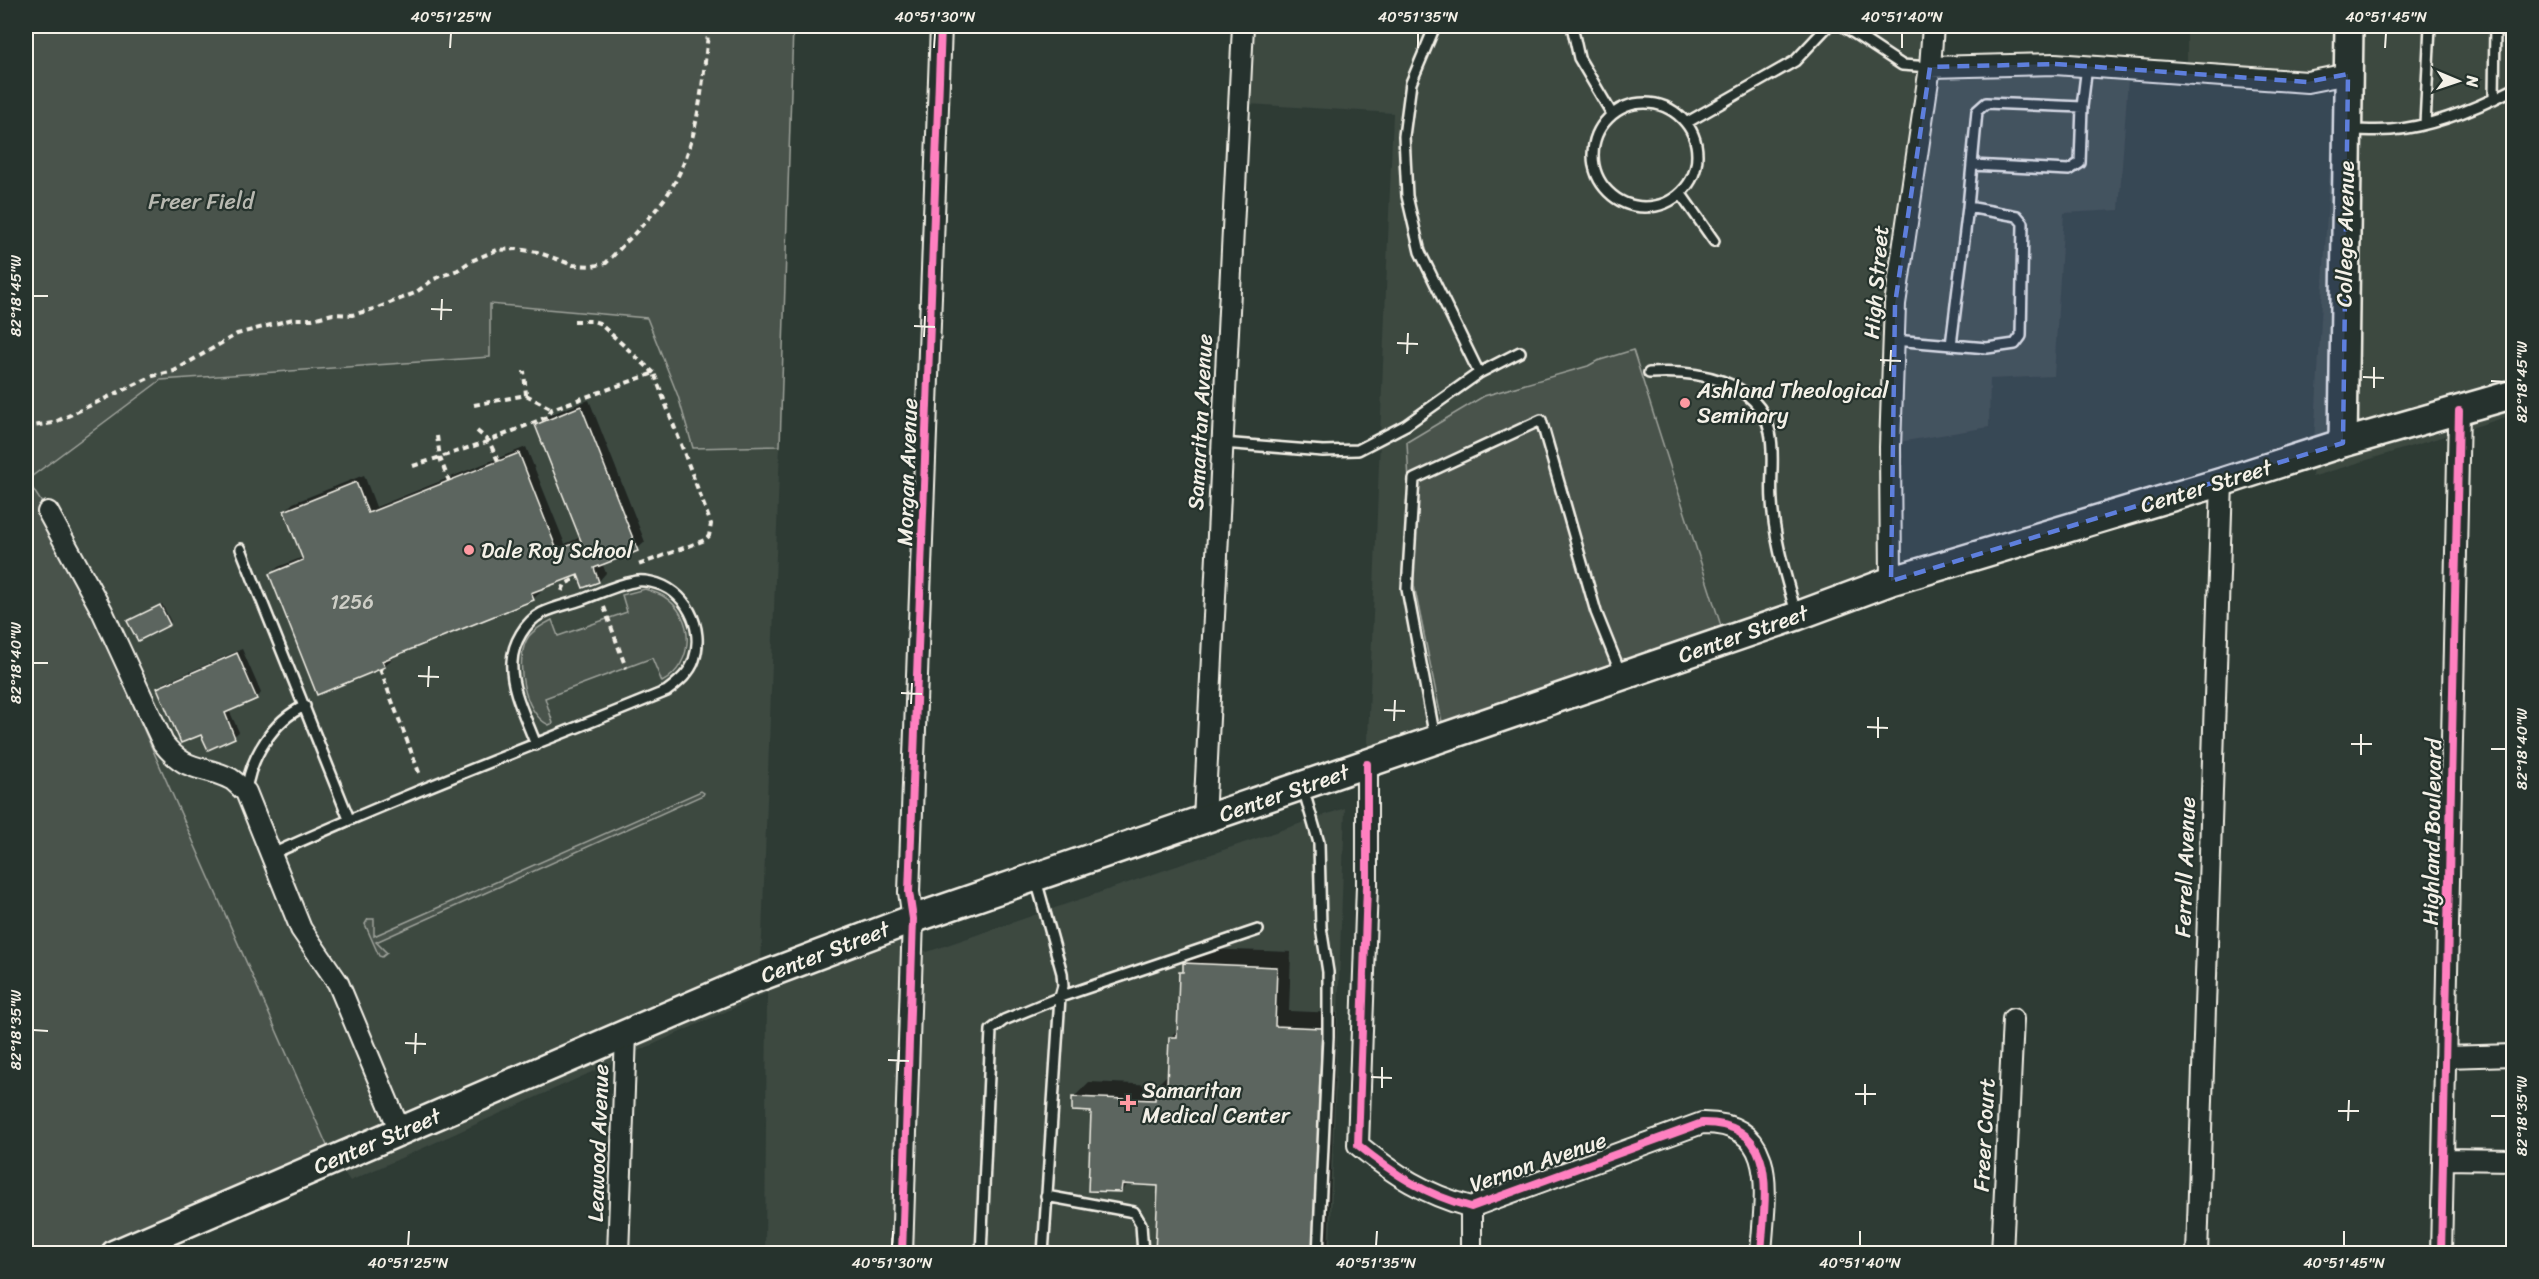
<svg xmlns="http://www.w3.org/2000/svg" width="2539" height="1279" font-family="Sriracha,sans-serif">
<rect width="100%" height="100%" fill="#2e3b34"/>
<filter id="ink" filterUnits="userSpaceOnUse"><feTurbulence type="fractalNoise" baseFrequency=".0167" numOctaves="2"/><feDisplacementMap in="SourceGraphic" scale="12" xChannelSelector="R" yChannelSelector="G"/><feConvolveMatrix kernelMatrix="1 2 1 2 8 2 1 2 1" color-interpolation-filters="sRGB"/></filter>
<g filter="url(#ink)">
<path fill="#3c4841" d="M1252 26H1929L1928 58 2129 64 2119 210 2064 213 2054 376 1990 379 1989 427 1899 442 1891 581 1367 764 1393 113 1248 104Z
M2187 26H2513V415L2312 477 2335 74 2187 66Z
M490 304 647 318 678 396 693 448 780 446 761 965 884 920 927 952 1345 808 1330 1253 809 1254 765 1249 767 993 350 1181 329 1150 48 512 27 480 161 380 490 358Z"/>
<path fill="#48524c" stroke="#9ea29a" stroke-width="1.5" d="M26 26H793L780 446 693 448 678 396 647 318 490 304V357L161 380 27 480 48 512 329 1150 96 1253H26Z
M1633 350 1723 632 1444 732 1414 585 1407 442 1484 396 1588 366 1597 361Z
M645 589C651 591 658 593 663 596 696 616 695 664 662 682L652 658 545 698 553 723 549 725C524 715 513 658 529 636 535 629 544 624 552 620L558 636 627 612 622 595Z
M701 791 704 793 703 795 376 942 387 953 382 957 379 956 365 924 368 919H374V936Z"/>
<path fill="#0007" d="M589 400 645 542 637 549 602 563 606 573 599 581 579 573 539 588 541 592 533 599 391 656 392 659 384 666 271 574 278 567 303 557 285 511 293 503 364 475 376 507 526 447 565 544 581 537 537 425 544 417Z
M162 604 171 622 169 624 131 619Z
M242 649 261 693 257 698 229 710 239 732 234 736 202 733 159 688 164 683Z
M1200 949 1291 952 1289 1011 1337 1013 1328 1254H1156L1159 1184 1129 1183 1121 1191 1093 1111 1074 1097 1089 1082 1157 1085 1169 1073 1171 1037 1178 1029 1181 973 1185 969V964Z"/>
<path fill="#5c655e" stroke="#f4f1e8" stroke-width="1.5" d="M581 406 638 551 594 568 599 582 583 588 578 575 531 593 534 600 382 661 385 667 317 695 269 574 303 560 284 511 356 482 368 513 519 453 557 550 581 541 535 425Z
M160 605 170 625 138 641 127 621Z
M237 653 257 699 225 713 235 738 208 750 201 735 181 743 157 688Z
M1183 963 1277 967 1275 1026 1322 1028 1314 1254H1155L1158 1186 1122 1184 1121 1192 1088 1191 1091 1112 1072 1111V1097L1155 1100 1156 1084 1167 1085 1169 1037H1177L1179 972H1183Z"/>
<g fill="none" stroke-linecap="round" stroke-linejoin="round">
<defs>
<path id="lane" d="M1435 26 1411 83 1404 136 1407 196 1420 252 1479 373
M1572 26 1579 58 1612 114
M1843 26 1902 65 1930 67
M2494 99 2495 26
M1593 155a52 52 0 1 1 104 0a52 52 0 1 1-104 0Z
M1686 123 1795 61 1828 26
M2425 124 2430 26
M2349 130C2363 130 2377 131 2391 130 2432 127 2477 108 2514 89
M1972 165 2069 170 2080 163 2082 107
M1681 194 1714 241
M1894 340 1987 348 2015 344 2021 336 2023 223 2017 216 1968 207 1977 111 1986 103 2082 107 2087 66
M1951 345 1968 207
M1649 373C1694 370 1758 378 1770 432 1775 455 1770 478 1772 501 1774 539 1786 577 1796 613
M1222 443 1323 451 1358 450 1406 425 1479 373 1520 352
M241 549 349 819
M1435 738 1407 589 1414 479 1541 420 1596 612 1621 674
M1303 788 1319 843 1321 927 1328 972V1037L1318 1254
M246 792C250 758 273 720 305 706
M272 854C402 795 535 745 667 691 677 683 690 673 694 660 705 628 686 589 651 582 646 581 638 580 633 582 616 585 598 594 581 600 569 604 554 607 542 613 525 622 513 643 512 662 510 689 527 720 536 745
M1036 880 1062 973 1063 986 1060 997 1043 1254
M1046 1196 1134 1212 1141 1224 1143 1254
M981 1254 991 1030 1004 1020 1060 997 1258 930"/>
<path id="street" d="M1930 67 2055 64 2307 82 2348 74
M48 512 102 611 163 743C187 774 202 764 231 779 236 782 241 788 246 792L301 929 338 983 400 1131
M1891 581 1890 447 1895 304 1930 67 1933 26
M1367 764V886L1358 1145C1395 1175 1424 1194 1471 1207L1702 1123C1782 1122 1764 1199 1761 1254
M1204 820 1243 26
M2445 1057 2514 1055
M2443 1159 2514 1160
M1471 1207V1254
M618 1254 626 1034
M902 1254 913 919 909 892 941 26
M2002 1254 2013 1019
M2197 1254 2222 482
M2441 1254 2459 411"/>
<path id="secondary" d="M2343 443 2349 26
M115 1254 746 982 913 919 1797 616 1891 581 2222 482 2343 443 2514 394"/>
</defs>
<use href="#lane" stroke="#f4f1e8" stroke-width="14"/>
<use href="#street" stroke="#f4f1e8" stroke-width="24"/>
<use href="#secondary" stroke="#f4f1e8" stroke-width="32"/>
<path stroke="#f4f1e8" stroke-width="4" stroke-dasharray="6 4.5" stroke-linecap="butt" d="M574 321H593L599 323 654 373
M526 395 552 409
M474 405 526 395 524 371
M26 427 53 423 153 376 174 371 237 334 293 319H312L333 314 352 315 377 308 415 293 434 279 458 270 471 261 497 250 517 249 537 252 573 265 593 266 606 263C626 242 648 221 665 198 700 148 702 83 709 26
M477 431 489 441 498 461
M437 436 440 458 449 481
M413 466 489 441 547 417 552 409 654 373 711 524 709 536 705 540 638 565
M562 591 565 584 579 577
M604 607 626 668
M380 669 420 775"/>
<use href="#lane" stroke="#26332d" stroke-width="9"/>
<use href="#street" stroke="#26332d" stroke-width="20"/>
<use href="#secondary" stroke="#26332d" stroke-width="27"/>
<defs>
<path id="cycleway" d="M1367 764V886L1358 1145C1395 1175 1424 1194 1471 1207L1702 1123C1782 1122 1764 1199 1761 1254
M902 1254 913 919 909 892 941 26
M2441 1254 2459 411"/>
</defs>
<use href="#cycleway" stroke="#26332d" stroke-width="11"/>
<use href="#cycleway" stroke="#ff80c0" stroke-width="8"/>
</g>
</g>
<path fill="#5e7fdd" fill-opacity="0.2" stroke="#5e7fdd" stroke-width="4.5" stroke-dasharray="12 8" stroke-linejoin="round" d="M2055 64 2307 82 2348 74 2343 443 1891 581 1895 304 1930 67Z"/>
<path fill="none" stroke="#f4f1e8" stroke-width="2" d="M450 48 451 33M934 48 935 33M1418 48V33M1902 48V33M2385 48 2386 33M33 296H48M431 309 452 310M441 320 442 299M914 326 935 327M924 337 925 316M1397 343 1418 344M1407 354 1408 333M1880 360 1901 361M1890 371 1891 350M2363 377 2384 378M2491 381 2506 382M2374 388V367M33 663H48M418 676 439 677M428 687 429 666M901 693 922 694M911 704 912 683M1384 710 1405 711M1394 721 1395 700M1867 727 1888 728M1878 738V717M2351 744H2372M2491 749H2506M2361 755V734M33 1030 48 1031M405 1043 426 1044M415 1054 416 1033M888 1060 909 1061M898 1071 899 1050M1371 1077 1392 1078M1382 1088V1067M1855 1094H1876M1865 1105V1084M2338 1111H2359M2491 1116H2506M2348 1121 2349 1100M408 1246 409 1231M892 1246 893 1231M1376 1246 1377 1231M1860 1246V1231M2344 1246V1231"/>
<g fill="#ff9aa2" stroke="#26332d" stroke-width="2">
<circle cx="1685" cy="403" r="6"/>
<circle cx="469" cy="550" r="6"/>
<path d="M1125 1094h6v6h6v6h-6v6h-6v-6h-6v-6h6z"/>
</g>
<g text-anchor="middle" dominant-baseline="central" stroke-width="4.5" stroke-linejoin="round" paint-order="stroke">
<g font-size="20" fill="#cecec6">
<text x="352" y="602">1256</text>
</g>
<g font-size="22" fill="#b8b9b1" stroke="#26332d">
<text x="201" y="201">Freer Field</text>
</g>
<g font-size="22" fill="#f4f1e8" stroke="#26332d">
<text transform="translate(2345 234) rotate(-89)">College Avenue</text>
<text transform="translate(1876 282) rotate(-85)">High Street</text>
<text transform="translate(1200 422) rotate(-87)">Samaritan Avenue</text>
<text transform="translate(907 472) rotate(-88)">Morgan Avenue</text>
<text transform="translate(2206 486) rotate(-17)">Center Street</text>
<text transform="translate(1743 634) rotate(-19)">Center Street</text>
<text transform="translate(1284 793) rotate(-19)">Center Street</text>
<text transform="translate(2432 832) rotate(-89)">Highland Boulevard</text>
<text transform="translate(2185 867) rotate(-88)">Ferrell Avenue</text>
<text transform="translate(825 952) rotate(-21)">Center Street</text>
<text transform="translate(1984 1135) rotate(-87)">Freer Court</text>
<text transform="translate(377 1141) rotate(-23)">Center Street</text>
<text transform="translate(598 1143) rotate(-88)">Leawood Avenue</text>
<text transform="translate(1538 1162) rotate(-19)">Vernon Avenue</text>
</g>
<g font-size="22" fill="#f4f1e8" stroke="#26332d" text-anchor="start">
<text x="1697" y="390">Ashland Theological<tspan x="1697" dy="25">Seminary</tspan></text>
<text x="481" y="550">Dale Roy School</text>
<text x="1142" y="1090">Samaritan<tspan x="1142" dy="25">Medical Center</tspan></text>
</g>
</g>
<rect width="2539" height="1279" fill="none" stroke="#26332d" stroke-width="66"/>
<g transform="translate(2458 81) rotate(92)" stroke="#26332d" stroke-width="4.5" paint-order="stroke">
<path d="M0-4.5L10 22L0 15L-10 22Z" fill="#f4f1e8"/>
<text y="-9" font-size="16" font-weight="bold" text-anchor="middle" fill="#f4f1e8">N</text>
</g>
<rect x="33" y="33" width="2473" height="1213" fill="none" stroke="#f4f1e8" stroke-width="2"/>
<g font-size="15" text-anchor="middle" fill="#f4f1e8">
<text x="451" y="22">40°51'25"N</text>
<text x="935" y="22">40°51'30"N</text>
<text x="1418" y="22">40°51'35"N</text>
<text x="1902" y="22">40°51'40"N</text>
<text x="2386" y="22">40°51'45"N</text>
<text transform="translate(16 296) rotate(-90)" y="5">82°18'45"W</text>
<text transform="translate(2522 382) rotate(-90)" y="5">82°18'45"W</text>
<text transform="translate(16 663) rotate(-90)" y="5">82°18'40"W</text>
<text transform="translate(2522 749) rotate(-90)" y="5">82°18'40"W</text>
<text transform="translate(16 1030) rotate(-90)" y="5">82°18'35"W</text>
<text transform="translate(2522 1116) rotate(-90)" y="5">82°18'35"W</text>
<text x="408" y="1268">40°51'25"N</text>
<text x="892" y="1268">40°51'30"N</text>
<text x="1376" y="1268">40°51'35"N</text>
<text x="1860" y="1268">40°51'40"N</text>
<text x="2344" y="1268">40°51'45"N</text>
</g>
</svg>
